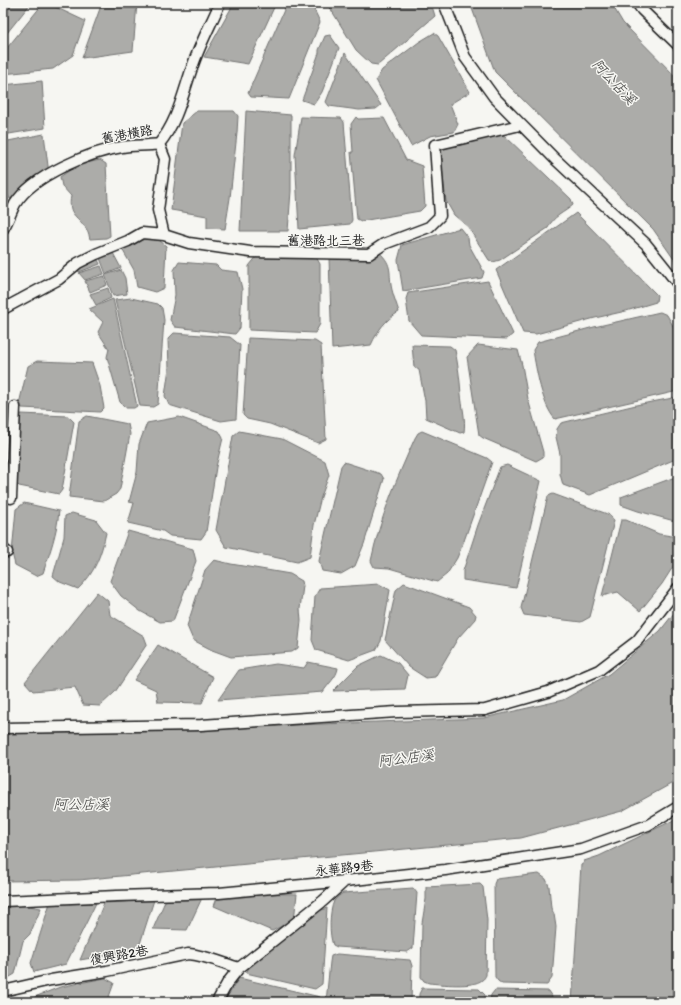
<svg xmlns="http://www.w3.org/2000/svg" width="681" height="1005" font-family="Itim,'LXGW WenKai TC',sans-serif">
<rect width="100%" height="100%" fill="#f6f6f2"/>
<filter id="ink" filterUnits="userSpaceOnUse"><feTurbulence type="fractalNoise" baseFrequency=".025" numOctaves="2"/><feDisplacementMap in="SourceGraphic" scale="8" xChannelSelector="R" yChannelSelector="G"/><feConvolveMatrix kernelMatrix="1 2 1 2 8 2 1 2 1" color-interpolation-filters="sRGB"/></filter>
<g filter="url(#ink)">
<path fill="#acaca9" stroke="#727271" d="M3 3H31L3 38Z
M102 3H137L133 51 82 58Z
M234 3H276L248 64 204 57Z
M287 3H311L320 22 289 99 251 97 248 93Z
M327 3H431L435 16 378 65 371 64 356 50Z
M470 3H611L623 23 678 79V265L653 229 495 72Z
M41 6H53L85 21 73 55 53 69 3 74V53Z
M434 33 438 36 470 92 450 104 458 124 454 132 430 136 411 146 376 80 382 70 419 42Z
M330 35 339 48 322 92 314 104 302 100 319 53V50L325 36Z
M345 53 381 105 376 109 359 110 329 106 326 102Z
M42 81 45 128 3 135V85Z
M197 111H234L238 116 237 133 230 198 225 229 207 228V216L171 210 182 123Z
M246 111 291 115V191L288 231H240Z
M301 117 341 118 344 122 352 220 350 224 299 229 295 155Z
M356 117 358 119 384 118 406 160 422 166 425 206 420 211 361 221 357 219 351 152H353L351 124Z
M44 134 49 174 10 199 3 187V142Z
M496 134 505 136 571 199 573 205C564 213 553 216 548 228L500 260 493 262 489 260 468 227 454 215 446 201 440 153 444 147Z
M100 160 106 164 110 236 106 238 90 239C89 237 89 232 87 230 79 216 67 216 71 196L62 186 60 177 77 165Z
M576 213 657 295 656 302 626 311 595 318 536 334 523 333 496 270Z
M460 228 468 238 469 245 484 272 482 278 403 291 398 260 402 245Z
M134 239 159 240 166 246 164 288 155 292 137 287 134 270 122 249Z
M379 252C394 266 388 273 392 290 394 298 397 305 399 312 385 320 378 330 371 345L332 349 329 258Z
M113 253 121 268 106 274 100 258 103 255Z
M258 255 316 257 320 264V324L315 333 249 330V266Z
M96 256 100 264 79 272 76 267Z
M179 262 216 265 221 270 238 272 242 289 240 328 235 334 175 327 170 320 175 295 174 270Z
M101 266 104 274 85 280 79 273Z
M121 270 125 278 127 294 113 296 105 275Z
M104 276 107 285 90 292 85 281Z
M488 281 513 334 507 339 421 335 409 321 406 299 408 293Z
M108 288 111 298 96 305 90 294Z
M131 298 158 304 162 308 164 320 158 404 153 407 140 406 115 300Z
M113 299 137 406 134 408H126L120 402 107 357 109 349 98 332 103 322 89 309Z
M660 312 667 315 678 335V391L555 419C542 405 536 369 533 350L538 342 594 327Z
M174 333 230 337 240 345 236 419 221 421 169 405 165 396 169 368 168 339Z
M248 338 315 341 321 345 326 439 318 443 270 424 247 419 243 415Z
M412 345 450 346 455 350C458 365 460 379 461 394 462 407 466 419 464 432L460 433 426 418 425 401 419 370 414 367Z
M478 345 518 350 522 365 528 399 543 452V457L536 461 483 438 479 435 467 357Z
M37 361 92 363 100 386 104 408 100 412 22 408 19 404 28 366Z
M678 397V458L590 495 563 485 560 474V454L556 437 557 429 561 423 636 405Z
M21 414 68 416 74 422 62 490 59 494 19 486 14 481Z
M87 416 128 424 130 434 120 489 116 494 104 501 69 497 79 421Z
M179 417 219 431 223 438 216 467 206 532 201 539 170 536 163 531 128 523 134 503 129 502 137 472 139 444 147 423Z
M239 431 282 439 325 461 329 475 321 497 314 525 310 557 297 562 226 547 216 530 233 436Z
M422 431 487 458 492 462 465 538 457 558 447 574 437 582 389 568 374 567 371 561C380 518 397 478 415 438L418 433Z
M344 462 381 474 384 479 364 544 355 566 341 574 322 571 319 561 341 466Z
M507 465 541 481 516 588 463 580V571L478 525 500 467Z
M678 476V522L638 511 621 505V497Z
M553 494 610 515 614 521 590 617 581 622 524 615 521 608 548 496Z
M24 503 59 511C57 533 50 552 43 573L36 576 15 565 12 553 16 509Z
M72 513 96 520 106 533C101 555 95 573 78 589L60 582 53 576 64 537 65 516Z
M621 520H626L659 534 678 537V559L662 584 640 611 618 592 602 596Z
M128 531 193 549 196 561 173 621 160 622 140 611 121 596 110 581Z
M214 560 231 564 290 574 302 581 303 586 300 609 301 621 298 648 292 652 231 657 212 650 193 640 187 626 205 570Z
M404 583 469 607 476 615 475 619 458 638 435 677 426 678 409 667 385 640 396 590Z
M379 584 390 590 381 641 376 650 349 660 316 650 312 640 315 596 320 588Z
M97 592 108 601 110 615 144 636 147 644 115 692 100 706 83 705 75 687 33 691 25 682Z
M678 608V780L622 811 521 838 79 880 3 881V732L216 728 484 718 563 700 609 674 660 631Z
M158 645 213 677 202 703 158 702 156 690 134 680Z
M381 655 398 663 408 675 405 689 333 691 358 666Z
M308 662 338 668C337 677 328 684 323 692L218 700 239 670 276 664 304 668Z
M678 818V1002H572L581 865 584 863V861L599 856Z
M539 874 546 879 549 886 551 908 554 914 556 927 552 978 547 985 502 984 498 981 495 977 494 884 496 879Z
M480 884 483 887 487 920 486 975C485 977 484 979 482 980 473 988 440 984 429 983L424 981 421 977 422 923 426 899V887Z
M413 888 417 893 413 948 407 952 337 947 333 945C329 935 329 912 334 901 336 898 340 895 343 893Z
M219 893 297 894 294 920 272 931 214 906Z
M202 898 187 930 153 929 166 899Z
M154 900 138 950 80 960 104 903Z
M50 903H96L66 964 34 972 31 963Z
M23 905 41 908 30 934 23 941 15 974 3 981V906Z
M327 908 322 984 315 989 246 973 252 962 275 941 292 933 316 912Z
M337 954 410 960 412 966 411 1002H326L330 962 331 956Z
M105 978 114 983 107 1002H26L27 1000 60 987Z
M239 978 320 997V1002H224Z
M422 988 479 989 485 995V1002H419V994Z
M495 990 548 991 552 997 551 1002H490L491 995Z"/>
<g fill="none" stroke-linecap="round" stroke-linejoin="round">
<defs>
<path id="minor" d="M444 3 465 57 494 97 555 159 646 244 678 284
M637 3 642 10 678 45
M159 144 165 159 158 210 164 235 189 243 250 252 369 254 384 244 429 227 440 216 435 145 520 125
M3 229C8 221 11 212 15 204 33 175 90 152 122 147 134 145 146 146 159 144 178 121 183 93 193 65 200 44 211 24 220 3
M3 309 59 279 78 263 96 254 128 241 142 233 164 235
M3 493 11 498 15 407
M3 549 7 552
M3 728 201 725 397 712 485 710 548 692 599 670 637 641 678 588
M3 901 117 896 219 893 345 881 445 870 581 849 648 825 678 807
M3 991 51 980 107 971 188 954C205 955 222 963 239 968
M217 1002 228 982 239 968 323 901 345 881"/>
</defs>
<use href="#minor" stroke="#1c1c1c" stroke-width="13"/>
<use href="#minor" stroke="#f6f6f2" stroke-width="10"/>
</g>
</g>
<g text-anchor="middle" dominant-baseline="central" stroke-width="3" stroke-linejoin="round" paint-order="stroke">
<g font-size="13" fill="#1c1c1c" stroke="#f6f6f2">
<text transform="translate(127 134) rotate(-10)">舊港橫路</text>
<text x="326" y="240">舊港路北三巷</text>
<text transform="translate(344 868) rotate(-6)">永華路9巷</text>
<text transform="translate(119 955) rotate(-10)">復興路2巷</text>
</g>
<g font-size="14" font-style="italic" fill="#565654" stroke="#f6f6f2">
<text transform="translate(614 82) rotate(47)">阿公店溪</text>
<text transform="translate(406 758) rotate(-7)">阿公店溪</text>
<text x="81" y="804">阿公店溪</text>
</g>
</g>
<rect width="681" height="1005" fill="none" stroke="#f6f6f2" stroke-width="16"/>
<rect x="8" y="8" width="665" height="989" fill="none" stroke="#1c1c1c" stroke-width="1.5" filter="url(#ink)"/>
</svg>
